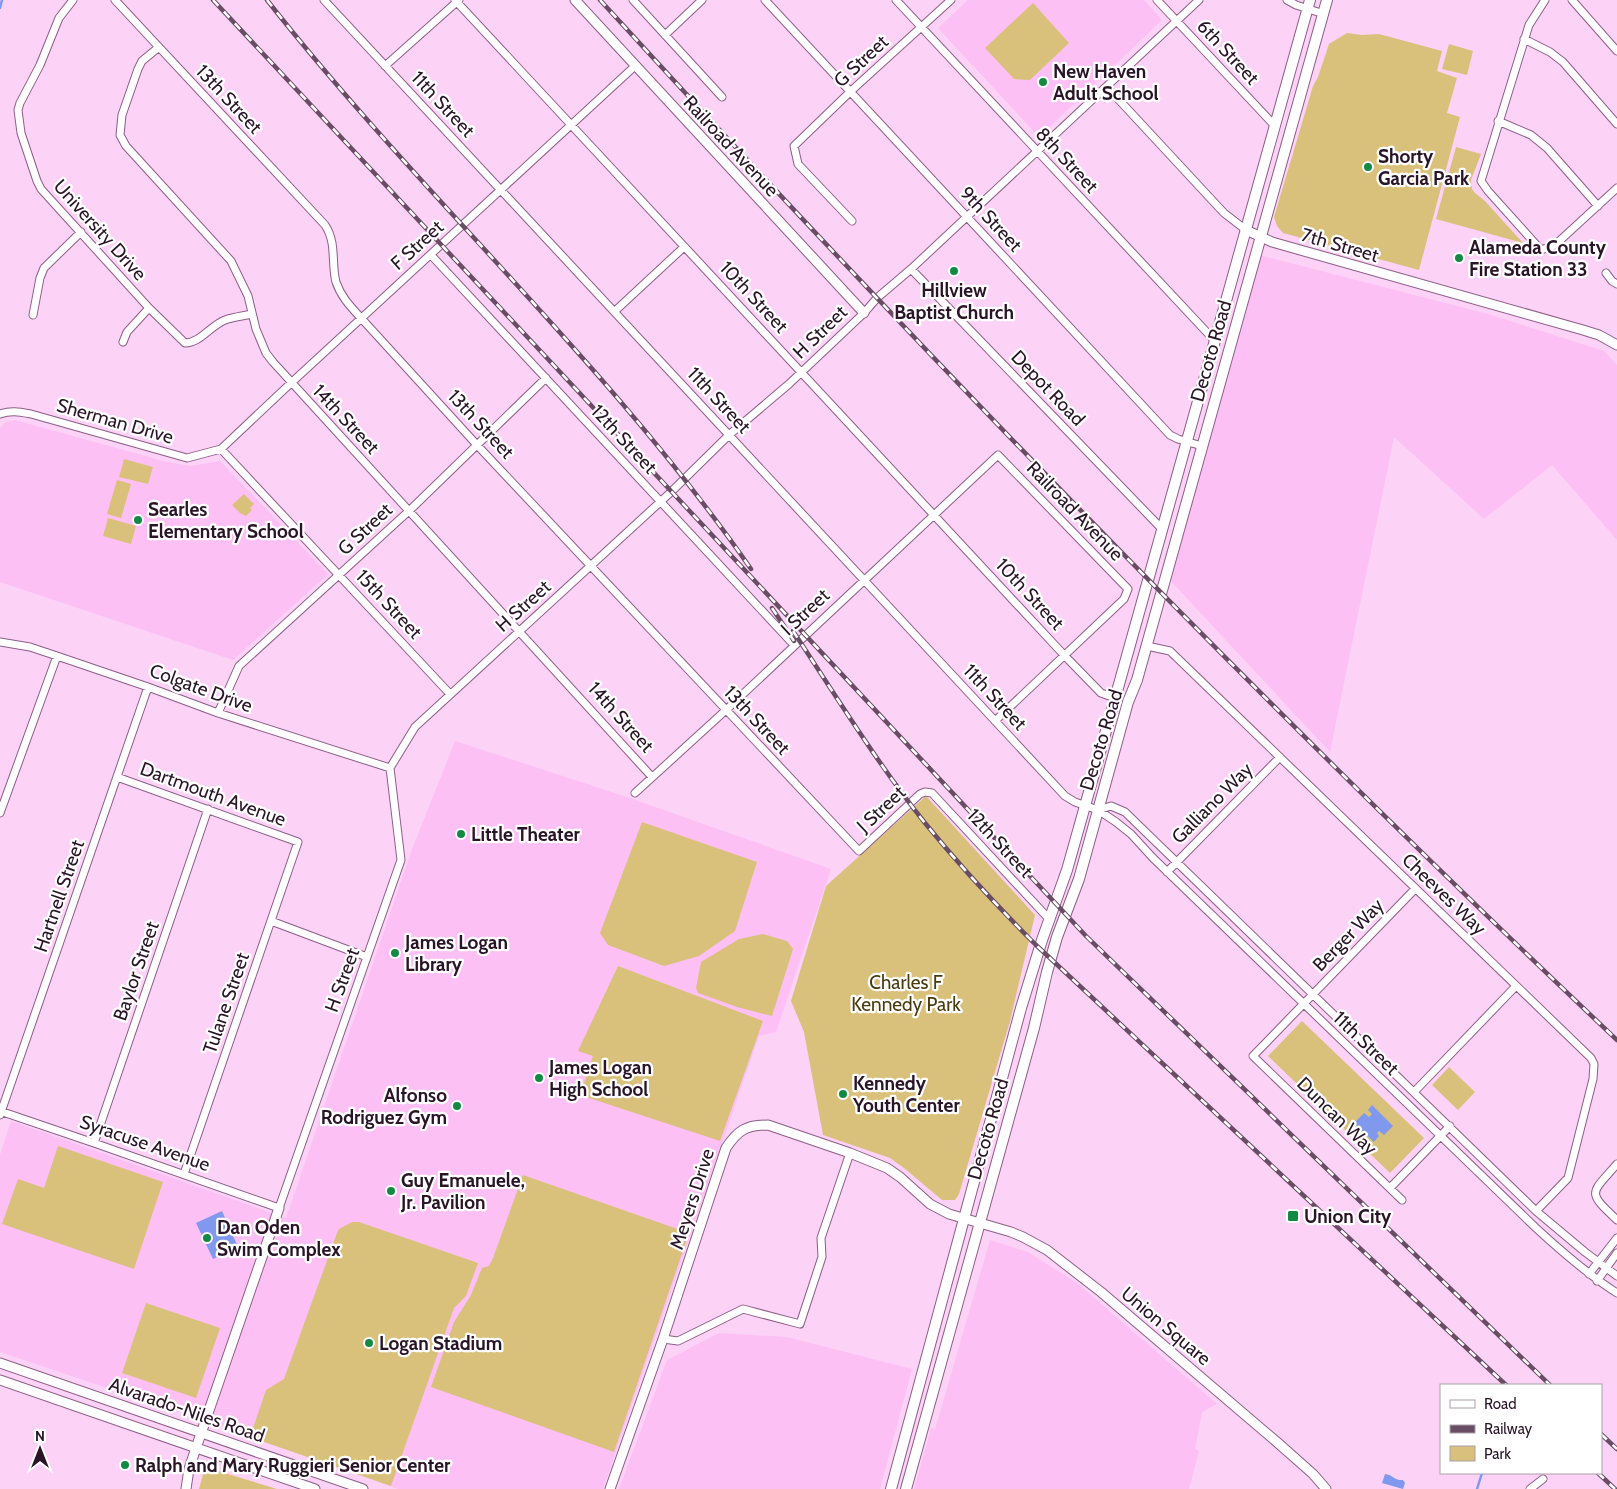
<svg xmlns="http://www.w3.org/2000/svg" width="1617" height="1489" font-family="Cabin,sans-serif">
<rect width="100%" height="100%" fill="#fdd2f7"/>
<path fill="#fcc0f4" d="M968 0H1144L1162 20 1039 137 938 28Z
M1259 255 1488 314 1604 351 1617 365V540L1552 465 1484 519 1394 437 1330 752 1169 579Z
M15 420 167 462 191 466 220 461 328 574 233 660 0 582V428L6 422Z
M455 741 624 796 831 869 776 1032 759 1036 603 1489H398L218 1425 0 1352V1155L11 1121 286 1218 411 852Z
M990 1240 1028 1252 1078 1284 1217 1404 1202 1412 1195 1449 1199 1451 1189 1489H914L931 1428 935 1429Z
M719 1333 787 1337 912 1369 880 1489H619L667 1360Z"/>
<path fill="#d9c17b" d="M1033 3 1069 43 1030 80 1014 79 985 48Z
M1347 33 1362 35 1379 34 1442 51 1437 71 1457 78 1447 113 1460 117 1419 270 1283 233 1277 226 1274 217 1313 86 1318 77 1329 44Z
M1449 44 1473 51 1467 75 1442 69Z
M1456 147 1481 154 1471 180 1472 189 1475 193 1485 201 1523 243 1436 219Z
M124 459 153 467 148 484 119 477Z
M117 480 131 484 121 518 107 514Z
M244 494 254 504 250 508 252 510 246 516 240 513 232 505Z
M108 518 136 526 131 544 103 536Z
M926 796 1035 915 1010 1021 959 1194 955 1200H942L904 1168 890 1158 823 1135 804 1032 791 1001 826 886Z
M642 822 757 862 735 931 699 956 664 966 608 945 600 933Z
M763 934 787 941 793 949 772 1016 737 1007 698 993 696 988 701 962 739 939Z
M618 966 763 1021 720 1141 580 1095 593 1056 578 1051Z
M1302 1021 1424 1138 1390 1173 1268 1056Z
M1449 1067 1475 1092 1458 1110 1432 1085Z
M58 1146 163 1182 134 1269 2 1224 18 1179 44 1188Z
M523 1175 689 1233 614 1452 431 1387 454 1322 471 1295 482 1268 489 1266 493 1258Z
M352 1222H359L478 1263 466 1296 454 1308 391 1486 250 1437 266 1390 284 1379 337 1233 339 1229Z
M146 1303 220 1328 196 1398 122 1373Z
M205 1467 277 1489H199Z"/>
<path fill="#8098ee" d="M1372 1105 1393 1126 1384 1135 1379 1131 1377 1133 1379 1136 1374 1142 1354 1123 1364 1113 1369 1117 1372 1114 1368 1110Z
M222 1211 238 1247 213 1259 196 1223Z
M1385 1474C1393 1475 1395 1481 1403 1480L1405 1483 1403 1489 1382 1483Z"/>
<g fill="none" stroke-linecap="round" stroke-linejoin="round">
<path stroke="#8098ee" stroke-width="2.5" d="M0 8 2 0
M1477 1489 1482 1473"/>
<defs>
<path id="street" d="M73 0 59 18 40 65 20 103 18 110 21 133 37 181 41 189 149 308 185 343C200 343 210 326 225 320 234 317 243 316 252 314
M115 0 325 225C337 243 331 263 336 282 341 297 351 307 361 318L477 445 859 851 920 794 925 792 932 793 1049 919
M324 0 1065 796 1075 802 1098 810 1116 822 1131 834 1153 858 1536 1228C1562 1252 1587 1274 1617 1293
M455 0 1064 655 1101 693 1115 698
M633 0 722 97
M765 0 1170 435 1178 439 1202 446
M896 0 1215 341
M1157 0 1275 126
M1287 0 1296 5 1324 14
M1545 0 1529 25 1481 181 1488 191 1541 250 1555 245 1617 188
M1572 0 1617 51
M665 35 702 0
M1524 39 1550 52 1563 62 1617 124
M159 47 142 61 138 69 122 115 120 135 126 146 231 261 248 296 256 329 266 353 273 362 652 777
M385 66 459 0
M1107 87 1224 213 1246 230
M1498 121 1531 135 1547 148 1598 206
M852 221 798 164 794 146 851 91 951 0
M431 255 794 645
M911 269 1162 529
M1606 273 1612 281 1617 284
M615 311 684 247
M33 315 40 278 44 268 81 232
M123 342 127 332 149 308
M0 414C11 410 20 412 31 414L187 458 221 449 291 383 635 66
M221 449 450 694
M0 642 30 647 57 656 148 687 218 713 390 768
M1147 646 1170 651 1591 1058 1594 1064 1593 1079 1568 1178 1536 1211
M218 713 239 666 410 510 546 378
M117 777 298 842 184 1174
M635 793 726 710 998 455 1128 589 1124 599 995 721
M1098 810 1111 806 1125 812 1536 1211 1585 1252 1617 1276
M0 813 57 656
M1167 872 1280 757
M271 921 367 957
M1415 1091 1516 986
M0 1111 94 1143 279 1208 401 860 390 768 415 727 671 492 729 435 789 384 864 313 877 298 911 269 1199 0
M0 1115 148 687
M94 1143 208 809
M1617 1164C1591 1194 1586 1191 1617 1220
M1390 1188 1450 1126
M1402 1200 1253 1056 1415 889
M1589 1274 1617 1238
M1597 1281 1617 1253
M663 1339 678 1341 743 1309 800 1324 822 1257 821 1238 850 1153
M1530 1489 1543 1479"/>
<path id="secondary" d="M575 0 864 313
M1246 230 1272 242 1583 330 1599 335 1617 345
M0 1363 363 1489
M0 1380 315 1489
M186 1489 189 1469 196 1448 279 1208
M610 1489 663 1339 726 1148C738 1130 746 1125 768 1125L850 1153 887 1168 900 1177 930 1204 949 1214 1011 1232 1023 1237 1047 1250 1101 1292 1278 1443 1313 1474 1326 1489"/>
<path id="primary" d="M891 1489 1021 1008 1042 940 1067 870 1085 806 1310 0
M906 1489 1034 1028 1047 972 1057 937 1079 879 1128 702 1137 680 1327 0"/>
</defs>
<use href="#street" stroke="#8d5d87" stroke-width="9"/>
<use href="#secondary" stroke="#8d5d87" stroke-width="11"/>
<use href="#primary" stroke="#8d5d87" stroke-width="12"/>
<use href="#street" stroke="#fff" stroke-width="7"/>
<use href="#secondary" stroke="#fff" stroke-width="9"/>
<use href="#primary" stroke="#fff" stroke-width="10"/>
<defs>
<path id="rail" d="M213 0 1086 936 1550 1385
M267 0C421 196 609 364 751 569
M600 0C927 358 1265 707 1617 1040
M772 608 794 641
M793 631C836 696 877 763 925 823 960 866 997 906 1036 945L1506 1385
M1601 1434 1617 1449
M1598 1473 1615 1489"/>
</defs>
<use href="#rail" stroke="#684d65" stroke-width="4.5"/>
<use href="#rail" stroke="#fff" stroke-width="2.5" stroke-dasharray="8" stroke-linecap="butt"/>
</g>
<g fill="#138a44" stroke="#fff" stroke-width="2">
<circle cx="1043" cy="82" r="5"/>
<circle cx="1368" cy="167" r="5"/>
<circle cx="1459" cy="258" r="5"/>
<circle cx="954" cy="271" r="5"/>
<circle cx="138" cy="520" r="5"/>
<circle cx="461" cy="834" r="5"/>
<circle cx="395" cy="953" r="5"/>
<circle cx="539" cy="1078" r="5"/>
<circle cx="843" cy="1094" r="5"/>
<circle cx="457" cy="1106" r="5"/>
<circle cx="391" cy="1191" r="5"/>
<rect x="1287" y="1210" width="12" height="12" rx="2.5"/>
<circle cx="207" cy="1238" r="5"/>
<circle cx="369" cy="1343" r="5"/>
<circle cx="125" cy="1465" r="5"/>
</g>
<g text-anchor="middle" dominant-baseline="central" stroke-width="4.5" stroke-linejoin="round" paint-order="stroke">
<g font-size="19" fill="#291527" stroke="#fff">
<text transform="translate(1228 52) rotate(47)">6th Street</text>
<text transform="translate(861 61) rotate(-43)">G Street</text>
<text transform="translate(229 99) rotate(47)">13th Street</text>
<text transform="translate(443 104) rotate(47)">11th Street</text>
<text transform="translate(731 146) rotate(47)">Railroad Avenue</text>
<text transform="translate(1067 160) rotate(47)">8th Street</text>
<text transform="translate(991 219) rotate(47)">9th Street</text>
<text transform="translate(100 230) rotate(48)">University Drive</text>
<text transform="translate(417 245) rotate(-42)">F Street</text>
<text transform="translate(1340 245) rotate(16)">7th Street</text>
<text transform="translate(754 297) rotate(47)">10th Street</text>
<text transform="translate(820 332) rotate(-44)">H Street</text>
<text transform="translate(1211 351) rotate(-74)">Decoto Road</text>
<text transform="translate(1048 388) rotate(46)">Depot Road</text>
<text transform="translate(719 400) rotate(47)">11th Street</text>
<text transform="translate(346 419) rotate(47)">14th Street</text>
<text transform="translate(115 421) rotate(16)">Sherman Drive</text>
<text transform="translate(481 424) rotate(47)">13th Street</text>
<text transform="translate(624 439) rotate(47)">12th Street</text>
<text transform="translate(1075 511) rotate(46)">Railroad Avenue</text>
<text transform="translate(365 529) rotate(-43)">G Street</text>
<text transform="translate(1030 594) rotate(47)">10th Street</text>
<text transform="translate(389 604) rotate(47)">15th Street</text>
<text transform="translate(523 606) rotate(-42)">H Street</text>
<text transform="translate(805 612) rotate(-43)">I Street</text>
<text transform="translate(201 688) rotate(20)">Colgate Drive</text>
<text transform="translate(995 697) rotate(47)">11th Street</text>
<text transform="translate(621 717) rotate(48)">14th Street</text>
<text transform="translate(757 720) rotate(47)">13th Street</text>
<text transform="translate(1101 740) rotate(-73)">Decoto Road</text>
<text transform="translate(213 794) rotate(20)">Dartmouth Avenue</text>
<text transform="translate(1212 803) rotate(-45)">Galliano Way</text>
<text transform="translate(881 809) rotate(-43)">J Street</text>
<text transform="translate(1000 843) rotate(47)">12th Street</text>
<text transform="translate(1444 894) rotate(44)">Cheeves Way</text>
<text transform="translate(59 896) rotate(-71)">Hartnell Street</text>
<text transform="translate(1348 935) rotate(-46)">Berger Way</text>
<text transform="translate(136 971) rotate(-71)">Baylor Street</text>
<text transform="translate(342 980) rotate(-70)">H Street</text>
<text transform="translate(226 1003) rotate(-71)">Tulane Street</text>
<text transform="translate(1366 1043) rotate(44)">11th Street</text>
<text transform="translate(1337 1116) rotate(44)">Duncan Way</text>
<text transform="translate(988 1129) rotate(-74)">Decoto Road</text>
<text transform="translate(145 1143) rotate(19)">Syracuse Avenue</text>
<text transform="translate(692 1199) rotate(-72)">Meyers Drive</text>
<text transform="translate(1166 1326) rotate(40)">Union Square</text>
<text transform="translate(187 1410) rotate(19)">Alvarado-Niles Road</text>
</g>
<g font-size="19" font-weight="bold" fill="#291527" stroke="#fff" text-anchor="start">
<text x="1053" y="71">New Haven<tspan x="1053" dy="22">Adult School</tspan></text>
<text x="1378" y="156">Shorty<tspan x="1378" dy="22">Garcia Park</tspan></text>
<text x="1469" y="247">Alameda County<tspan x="1469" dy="22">Fire Station 33</tspan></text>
<text x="954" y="290" text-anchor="middle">Hillview<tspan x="954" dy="22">Baptist Church</tspan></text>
<text x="148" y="509">Searles<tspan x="148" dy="22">Elementary School</tspan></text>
<text x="471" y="834">Little Theater</text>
<text x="405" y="942">James Logan<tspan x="405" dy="22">Library</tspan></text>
<text x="549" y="1067">James Logan<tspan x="549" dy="22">High School</tspan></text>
<text x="853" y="1083">Kennedy<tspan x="853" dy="22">Youth Center</tspan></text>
<text x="447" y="1095" text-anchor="end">Alfonso<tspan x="447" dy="22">Rodriguez Gym</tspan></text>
<text x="401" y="1180">Guy Emanuele,<tspan x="401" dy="22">Jr. Pavilion</tspan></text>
<text x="1304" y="1216">Union City</text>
<text x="217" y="1227">Dan Oden<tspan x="217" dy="22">Swim Complex</tspan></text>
<text x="379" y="1343">Logan Stadium</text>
<text x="135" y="1465">Ralph and Mary Ruggieri Senior Center</text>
</g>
<g font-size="19" fill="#4a3b0e" stroke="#fff">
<text x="906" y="982">Charles F<tspan x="906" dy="22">Kennedy Park</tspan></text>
</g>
</g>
<rect x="1440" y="1384" width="162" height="90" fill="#ffffff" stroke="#a9a1a9"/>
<rect x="1450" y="1400" width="25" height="8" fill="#ffffff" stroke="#a9a1a9"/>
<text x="1484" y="1409" font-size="15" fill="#291527">Road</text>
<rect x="1450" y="1425" width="25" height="8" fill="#684d65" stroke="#a9a1a9"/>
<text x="1484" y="1434" font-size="15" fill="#291527">Railway</text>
<rect x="1450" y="1446" width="25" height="15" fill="#d9c17b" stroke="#a9a1a9"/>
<text x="1484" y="1459" font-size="15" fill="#291527">Park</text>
<g transform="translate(40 1449)" stroke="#ffffff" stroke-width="4" paint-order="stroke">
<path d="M0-4L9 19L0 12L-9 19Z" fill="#291527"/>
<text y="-8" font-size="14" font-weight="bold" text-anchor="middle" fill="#291527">N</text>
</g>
</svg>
